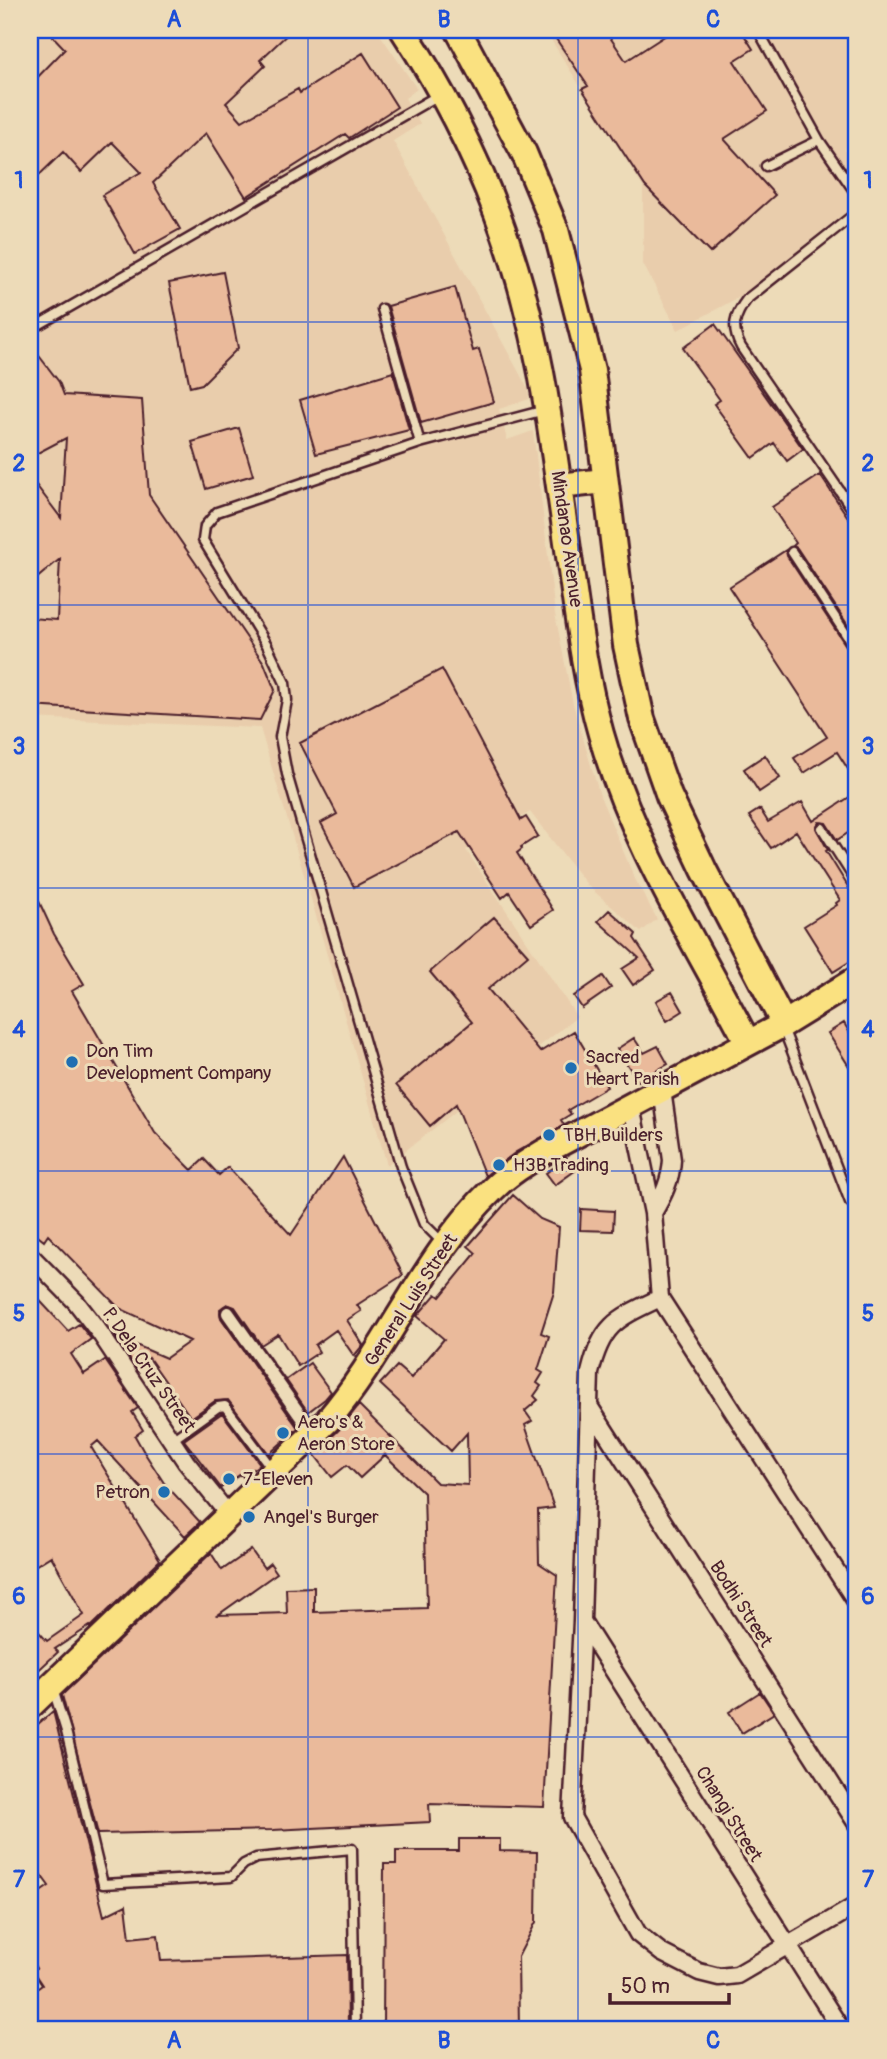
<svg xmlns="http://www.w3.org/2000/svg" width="887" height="2059" font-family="Pangolin,sans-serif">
<rect width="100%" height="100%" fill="#eddbb8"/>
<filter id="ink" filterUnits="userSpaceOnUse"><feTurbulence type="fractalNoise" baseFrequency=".0143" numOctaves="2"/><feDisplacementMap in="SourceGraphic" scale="14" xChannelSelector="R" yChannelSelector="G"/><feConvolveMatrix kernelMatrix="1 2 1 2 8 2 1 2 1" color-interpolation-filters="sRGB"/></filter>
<g filter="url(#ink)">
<path fill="#e9cdac" d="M30 30H377L417 89 405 98 420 124 393 141 528 389 529 399 499 409 507 440 533 431 555 614 573 704 600 796 635 879 657 919 641 932 588 886 530 812 466 850 577 1017 387 1165 310 895 260 728 30 718Z
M545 30H857V125L845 150 857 167V203L741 296 678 330 643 264V187Z"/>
<path fill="#eaba9b" stroke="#4a1f2b" stroke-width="2" d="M47 30H292L260 60 265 66 226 103 242 121 298 89 300 93 363 53 397 107 349 138 345 134 246 197 206 133 153 183 180 229 135 254 102 195 141 172 112 142 81 172 63 152 30 184V85L65 49Z
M550 30H605L626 61 674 30H741L753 49 734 61 767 111 724 139 775 195 710 253 645 186 582 89 588 86Z
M223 272 238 348 202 384 190 387 169 283Z
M455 287 473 351 479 349 494 402 421 423 388 306Z
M715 324 803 449 787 461 774 443 753 458 714 404 720 400 683 348Z
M30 344 59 382 64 395 142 400 149 495 264 663 275 690 260 720 30 706V618L57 620 60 559 30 584V477L61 518 66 438 30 457Z
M393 372 409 430 316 454 300 400Z
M239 428 253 475 206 489 192 442Z
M820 475 857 531V639L797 548 793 546 796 543 772 507Z
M786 550 787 556 852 655 857 657V783L837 752 804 773 794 758 827 737 729 587Z
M442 669 521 820 526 817 538 836 521 847 522 849 517 853 553 910 531 925 509 892 502 898 459 832 354 887 321 823 337 814 300 743Z
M765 755 780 778 759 792 744 769Z
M857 792V822L851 825 854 829 837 840 826 823 819 822 816 828 828 850 826 851 852 893 857 889V957L833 972 804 926 837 905 836 903 840 900 796 831 771 848 749 816 760 809 768 822 802 802 813 821Z
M30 882 54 934 84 984 72 991 155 1133 192 1170 204 1159 219 1175 228 1167 291 1235 343 1157 403 1275 357 1305 361 1311 347 1320 363 1345 354 1356 336 1330 315 1345 319 1352 298 1366 278 1334 261 1345 235 1307 227 1304 220 1309 221 1318 298 1428 269 1454 228 1400 215 1401 191 1418 149 1358 136 1369 115 1336 166 1358 190 1341 119 1308 48 1235 44 1241 30 1230Z
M609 910 636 934 634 938 655 970 633 985 622 969 639 958 598 921Z
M494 917 528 955 488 989 540 1052 574 1031 607 1087 568 1110 571 1114 561 1120 564 1125 516 1152 485 1176 456 1104 430 1126 396 1085 472 1022 430 972Z
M603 976 611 988 582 1008 574 996Z
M672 992 683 1011 667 1021 656 1001Z
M844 1023 857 1045V1079L828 1033Z
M634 1038 644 1053 658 1046 668 1064 638 1081 617 1049Z
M567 1158 576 1170 555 1185 546 1173Z
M513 1195 540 1219 559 1227 554 1292 541 1333 549 1336 538 1370 543 1373 537 1383 541 1386 534 1396 538 1400 525 1411 532 1421 525 1425 554 1508 538 1510 539 1563 557 1575 544 1807 429 1804 430 1822 273 1830 98 1834 62 1695 211 1553 222 1570 251 1550 264 1568 270 1563 277 1573 218 1615 287 1613 286 1588 314 1587V1612L427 1608 424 1493 385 1455 360 1478 347 1465 332 1477 314 1454 349 1420 348 1419 359 1405 437 1483 468 1485 467 1433 451 1451 380 1384 397 1366 411 1378 444 1339 417 1316 436 1294 440 1297 476 1253 468 1246Z
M581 1209 614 1211 613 1231 580 1230Z
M30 1290 68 1331 79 1324 91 1339 71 1354 84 1374 105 1360 138 1408 132 1412 143 1430 135 1436 144 1452 164 1483 200 1522 185 1536 98 1441 91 1447 160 1560 91 1627 90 1626 55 1649 58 1652 30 1678V1622L47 1641 84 1615 51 1556 30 1569Z
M310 1363 331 1392 325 1399 308 1412 286 1380Z
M222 1413 260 1464 243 1477 241 1474 221 1488 184 1440Z
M760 1692 774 1713 742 1733 729 1712Z
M53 1711 104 1916 126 1905 130 1938 158 1935 161 1961 347 1955 348 2029H30V1994L42 1985 32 1970 36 1968 30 1959V1899L49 1886 30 1860V1731Z
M459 1839H500V1851L537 1852 536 1922 518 1957 519 2029H383L384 1864H396V1851H459Z"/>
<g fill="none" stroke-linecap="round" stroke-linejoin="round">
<defs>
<path id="service" d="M758 30 819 140 857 195
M766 166 819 140
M857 212 747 299C734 316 731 328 741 347L857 516
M382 309 420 443
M40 324 437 96
M792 552 857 651
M822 828 857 883
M783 1028 850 1202
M443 1243 424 1224 401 1167 287 774 280 737 287 700 285 683 267 645 203 540 205 526 217 512 420 443 545 410
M172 1440 218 1407 225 1406 273 1470
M53 1689 66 1731 103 1884 231 1877 244 1864 256 1858 352 1849 355 2029"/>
<path id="pedestrian" d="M228 1313 314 1435"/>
<path id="minor" d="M631 1107 653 1213 660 1298 857 1603
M653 1213C663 1196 671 1180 672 1160L662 1090
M30 1255 76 1302 100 1333 186 1462 228 1514
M660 1298C616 1319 602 1324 590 1373L582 1621 572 1817 638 1934 662 1953 699 1972 719 1977 737 1975 857 1905
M589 1406 857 1824
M582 1621 841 2029"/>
<path id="primary" d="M403 30C482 150 526 271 548 413 557 470 565 528 573 585 580 635 587 685 601 734 632 844 696 943 748 1043
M458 30 524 153 556 230 592 370 626 645 642 719 669 796 704 870 784 1024
M559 486 605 481
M30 1706 328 1420C389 1348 424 1255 493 1189 508 1174 526 1163 544 1152L784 1024 857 979"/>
</defs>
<use href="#service" stroke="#4a1f2b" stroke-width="13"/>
<use href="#pedestrian" stroke="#4a1f2b" stroke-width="18"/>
<use href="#minor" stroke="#4a1f2b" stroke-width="21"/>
<use href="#primary" stroke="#4a1f2b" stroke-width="30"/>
<use href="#service" stroke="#eddbb8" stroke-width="8"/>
<use href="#pedestrian" stroke="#eddbb8" stroke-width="12"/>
<use href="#minor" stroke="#eddbb8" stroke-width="16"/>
<use href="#primary" stroke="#fae180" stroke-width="24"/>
</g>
</g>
<path fill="none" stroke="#1d4ed8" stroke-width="2" stroke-opacity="0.55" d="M308 30V2029M578 30V2029M30 322H857M30 605H857M30 888H857M30 1171H857M30 1454H857M30 1737H857"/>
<g fill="#1f6fb2" stroke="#eddbb8" stroke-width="2.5">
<circle cx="72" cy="1062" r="7"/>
<circle cx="571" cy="1068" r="7"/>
<circle cx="549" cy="1135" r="7"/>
<circle cx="499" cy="1165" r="7"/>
<circle cx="283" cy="1433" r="7"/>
<circle cx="229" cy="1479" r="7"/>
<circle cx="164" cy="1492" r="7"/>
<circle cx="249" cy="1517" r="7"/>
</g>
<g text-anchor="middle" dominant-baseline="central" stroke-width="6" stroke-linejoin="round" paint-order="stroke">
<g font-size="19" fill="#4a1f2b" stroke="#eddbb8">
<text transform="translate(567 539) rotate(82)">Mindanao Avenue</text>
<text transform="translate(411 1300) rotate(-57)">General Luis Street</text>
<text transform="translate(149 1370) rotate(55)">P. Dela Cruz Street</text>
<text transform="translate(741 1604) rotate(57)">Bodhi Street</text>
<text transform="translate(729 1814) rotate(58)">Changi Street</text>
</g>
<g font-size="19" fill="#4a1f2b" stroke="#eddbb8" text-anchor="start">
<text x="86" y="1051">Don Tim<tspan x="86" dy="22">Development Company</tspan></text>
<text x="585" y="1057">Sacred<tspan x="585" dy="22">Heart Parish</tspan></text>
<text x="563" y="1135">TBH Builders</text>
<text x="513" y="1165">H3B Trading</text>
<text x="297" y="1422">Aero's &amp;<tspan x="297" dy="22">Aeron Store</tspan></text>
<text x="243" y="1479">7-Eleven</text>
<text x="150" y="1492" text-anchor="end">Petron</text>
<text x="263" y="1517">Angel's Burger</text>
</g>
</g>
<rect width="887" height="2059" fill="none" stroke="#eddbb8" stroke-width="77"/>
<path d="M610 1993v10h119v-10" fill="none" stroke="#4a1f2b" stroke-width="3.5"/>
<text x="621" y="1993" font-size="21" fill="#4a1f2b" stroke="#eddbb8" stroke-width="5" paint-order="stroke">50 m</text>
<rect x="38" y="38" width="810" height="1983" fill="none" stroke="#1d4ed8" stroke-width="2.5"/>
<g font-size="23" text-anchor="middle" font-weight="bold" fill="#1d4ed8">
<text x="174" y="27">A</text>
<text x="444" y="27">B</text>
<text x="713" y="27">C</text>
<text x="19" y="188">1</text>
<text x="868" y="188">1</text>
<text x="19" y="471">2</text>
<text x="868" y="471">2</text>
<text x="19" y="754">3</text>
<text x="868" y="754">3</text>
<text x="19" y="1037">4</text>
<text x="868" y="1037">4</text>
<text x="19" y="1321">5</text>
<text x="868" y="1321">5</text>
<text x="19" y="1604">6</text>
<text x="868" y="1604">6</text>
<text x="19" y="1887">7</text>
<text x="868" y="1887">7</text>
<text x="174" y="2048">A</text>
<text x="444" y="2048">B</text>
<text x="713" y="2048">C</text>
</g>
</svg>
